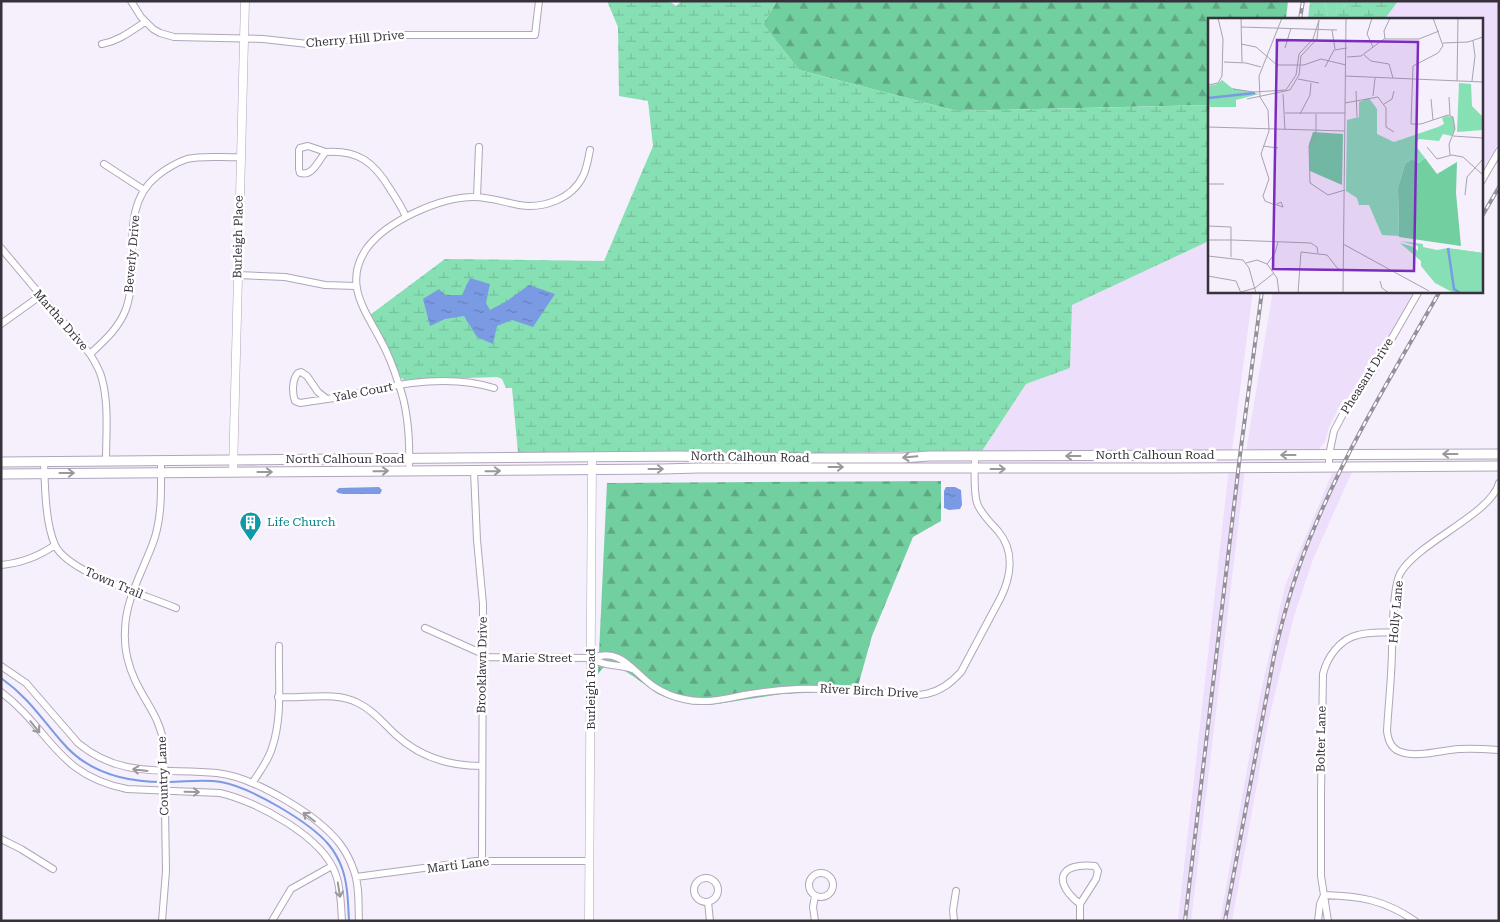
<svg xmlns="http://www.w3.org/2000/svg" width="1500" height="922" font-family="'Roboto Serif',serif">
<defs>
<pattern id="forest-firs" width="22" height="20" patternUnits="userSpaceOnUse" patternTransform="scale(1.25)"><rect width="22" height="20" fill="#71cfa0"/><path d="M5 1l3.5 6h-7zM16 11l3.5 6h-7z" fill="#5ea983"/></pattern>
<pattern id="wetland-marsh" width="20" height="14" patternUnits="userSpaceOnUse" patternTransform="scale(1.25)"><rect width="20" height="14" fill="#87e0b3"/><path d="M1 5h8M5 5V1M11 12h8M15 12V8" fill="none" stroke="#75c19b"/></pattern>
<pattern id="water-ripples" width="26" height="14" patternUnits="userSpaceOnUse" patternTransform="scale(1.25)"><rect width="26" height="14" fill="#7a9be4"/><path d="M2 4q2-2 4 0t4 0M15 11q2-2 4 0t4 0" fill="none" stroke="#657fba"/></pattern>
</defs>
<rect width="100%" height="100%" fill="#f6effc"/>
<path fill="#eddefb" d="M1398 1H1499V142L1481 173V19H1385Z
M1209 241V291H1253L1232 451H982L1026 384 1070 368 1072 305Z
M1273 291H1414L1367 374 1337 411 1329 427 1325 442 1319 449 1246 451Z
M1229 468 1245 469 1191 921H1178Z
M1333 471 1352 472 1313 559 1294 616 1269 718 1232 921H1220L1261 691 1285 586Z"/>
<path fill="#87e0b3" d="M1324 1H1348L1344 7 1338 4 1335 19H1326L1328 15Z"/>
<path fill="url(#forest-firs)" d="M777 1H1288L1286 19H1209V105L957 111 799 70 763 24Z
M941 481V521L913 537 872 636 856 693 825 692 782 694 710 705C693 705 676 702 660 695 647 689 609 649 598 675L607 483Z"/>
<path fill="url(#wetland-marsh)" d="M607 1H669L676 6 682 1H777L763 24 799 70 957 111 1209 105V241L1072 305 1070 368 1026 384 982 451 722 454 518 453 512 388H506L502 379 497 377 404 380 400 377 394 363 370 315 445 259 604 261 653 146 648 101 619 96 618 27Z
M1310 1H1324L1328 15 1326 19H1308Z
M1348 1H1398L1385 19H1335L1338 3 1344 7Z"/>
<path fill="url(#water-ripples)" d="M470 278 490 284 486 303 490 310 507 301 529 285 555 294 533 327 512 320 497 326 493 344 477 337 464 316 445 319 430 326 423 299 439 289 445 295H462Z
M379 487 382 490 380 494H343L338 493 336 491 339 488Z
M946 487H955L961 490 962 505 960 509 949 510 944 508V491Z"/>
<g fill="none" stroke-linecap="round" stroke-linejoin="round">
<path stroke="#7a9be4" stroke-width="2" d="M1 678C29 698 40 717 62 742 87 772 125 782 163 782
M168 782C185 782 203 779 221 782 250 787 310 822 329 845 334 851 339 860 342 868 348 885 348 903 349 921"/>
<defs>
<path id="minor" d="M131 1 141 17 153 29 160 33 174 37 263 39 308 44 393 35H535L539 1
M102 44C119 41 131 31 145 22
M308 146 326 152C318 160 313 177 300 173L299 169V150L300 148Z
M326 152C358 150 374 162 390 189 396 198 402 207 406 217
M104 164 144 190
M1481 182 1499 151
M477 197 479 147
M1 248 90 354C95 362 100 370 102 379 109 405 106 434 106 461
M237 275 285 277 325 285 356 286
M1 324 40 296
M90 354C104 341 119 328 126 309 141 266 117 208 157 176 167 168 175 163 187 159 204 155 223 158 241 157
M301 372 307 376 318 392 327 399 300 403 295 401C292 393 292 379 298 373Z
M327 399C344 397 360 392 376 389 413 381 457 376 494 388
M44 461C45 486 45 522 55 545 68 573 146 595 176 608
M161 465C161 490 162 513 155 537 145 568 125 598 125 631 124 648 128 665 135 680 146 704 160 717 164 745L166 871 162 921
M1329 467V455L1334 431 1343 414 1369 378 1419 291
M409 471C410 442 409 412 399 385 394 369 388 353 380 339 364 309 343 282 367 248 387 221 440 197 474 197 489 197 503 202 519 205 543 209 572 199 583 176 587 168 588 159 590 150
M474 471 477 540 483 604 482 860
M1499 483C1491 514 1419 542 1401 572 1391 587 1393 652 1391 674 1390 693 1388 712 1387 731 1388 740 1391 749 1401 752 1416 758 1443 750 1459 749 1473 748 1486 749 1499 750
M1 565C22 563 38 557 55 545
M425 628 483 654
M483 657 592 658C621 647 632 671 653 686 662 692 673 697 684 699 704 704 724 699 744 695 761 692 779 690 797 689 824 688 850 690 877 692 893 693 910 697 926 694 941 691 951 683 961 672L1001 597C1011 576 1015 551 998 531 990 522 981 514 977 503 973 488 975 471 975 456
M592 658C604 667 618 664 632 669
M1 666 26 683 78 743C121 779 165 768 217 773 254 777 318 815 340 844 346 852 351 862 354 871 360 887 358 905 359 921
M1 692C51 730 56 775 127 789L220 793C256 801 324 837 336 875 341 889 341 906 342 921
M278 697C304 699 335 691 358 703 373 710 384 724 396 735 420 757 450 766 481 766
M253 782C260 771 268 761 272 748 283 716 278 679 279 646
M1 839 21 849 53 869
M809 885a12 12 0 1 1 24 0a12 12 0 1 1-24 0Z
M356 877 476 861H590
M694 890a12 12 0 1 1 24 0a12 12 0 1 1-24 0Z
M1324 895C1360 896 1385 900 1415 921
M815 896 813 907 815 921
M708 902 710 921
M272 921 291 889 332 866
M954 921 953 910 956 891
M1080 921V904L1096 879 1098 871 1095 866C1059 862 1052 882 1080 904
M1318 921 1320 904 1324 895
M1328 921 1321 876V792L1323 674C1327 657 1340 639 1358 635 1369 632 1382 633 1393 632"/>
<path id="tertiary" d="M233 472 245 1
M589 921 592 457"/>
<path id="secondary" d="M1 462 682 456 722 458H902L929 456 1499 454
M1 474 662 469 699 468H1174L1499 466"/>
</defs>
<use href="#minor" stroke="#b1a5bb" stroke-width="8"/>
<use href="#tertiary" stroke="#b1a5bb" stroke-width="9"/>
<use href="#secondary" stroke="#b1a5bb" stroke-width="11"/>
<use href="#minor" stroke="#fff" stroke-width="6"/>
<use href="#tertiary" stroke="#fff" stroke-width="8"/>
<use href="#secondary" stroke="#fff" stroke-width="9"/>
<defs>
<path id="rail" d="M1300 19 1303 1
M1481 218 1499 187
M1185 921 1240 455 1262 291
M1225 921 1274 656C1284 612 1297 567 1315 526 1349 444 1396 368 1440 291"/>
</defs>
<use href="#rail" stroke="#96909b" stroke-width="4"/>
<use href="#rail" stroke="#fff" stroke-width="2" stroke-dasharray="5.5" stroke-linecap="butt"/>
</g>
<defs><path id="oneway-shaft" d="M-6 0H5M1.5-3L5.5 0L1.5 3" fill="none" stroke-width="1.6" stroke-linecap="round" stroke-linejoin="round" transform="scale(1.25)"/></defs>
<g stroke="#9a989c">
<use href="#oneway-shaft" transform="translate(1450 454) rotate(180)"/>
<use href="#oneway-shaft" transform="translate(1288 455) rotate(180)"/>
<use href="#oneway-shaft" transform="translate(1073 456) rotate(180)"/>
<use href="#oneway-shaft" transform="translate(910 457) rotate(175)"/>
<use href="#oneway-shaft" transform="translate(836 467)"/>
<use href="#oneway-shaft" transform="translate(656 469)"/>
<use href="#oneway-shaft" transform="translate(998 469)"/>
<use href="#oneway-shaft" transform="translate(381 471) rotate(-1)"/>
<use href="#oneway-shaft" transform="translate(493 471) rotate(-1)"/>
<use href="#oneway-shaft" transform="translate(265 472)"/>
<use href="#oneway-shaft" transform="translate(67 473)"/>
<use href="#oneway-shaft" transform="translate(35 727) rotate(51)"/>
<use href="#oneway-shaft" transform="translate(140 770) rotate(-173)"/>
<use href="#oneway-shaft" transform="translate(192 792) rotate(1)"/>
<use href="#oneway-shaft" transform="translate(309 817) rotate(-143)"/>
<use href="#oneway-shaft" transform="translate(339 890) rotate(81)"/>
</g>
<defs>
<symbol id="building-pin" viewBox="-11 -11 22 30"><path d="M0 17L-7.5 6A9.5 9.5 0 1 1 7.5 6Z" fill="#0f9aa8" stroke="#fff"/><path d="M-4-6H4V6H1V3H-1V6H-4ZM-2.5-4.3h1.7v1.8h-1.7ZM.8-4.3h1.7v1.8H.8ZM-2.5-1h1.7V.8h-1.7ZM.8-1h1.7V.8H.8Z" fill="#fff"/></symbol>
</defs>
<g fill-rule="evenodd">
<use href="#building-pin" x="238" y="510" width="25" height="34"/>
</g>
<g text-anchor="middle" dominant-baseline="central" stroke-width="5" stroke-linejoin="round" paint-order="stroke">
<g font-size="12" fill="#36313a" stroke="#fff">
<text transform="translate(355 39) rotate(-5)">Cherry Hill Drive</text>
<text transform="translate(238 237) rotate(-89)">Burleigh Place</text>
<text transform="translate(132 254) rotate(-85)">Beverly Drive</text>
<text transform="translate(61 320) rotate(49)">Martha Drive</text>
<text transform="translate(1367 376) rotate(-58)">Pheasant Drive</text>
<text transform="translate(363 392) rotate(-11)">Yale Court</text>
<text x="1155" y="455">North Calhoun Road</text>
<text transform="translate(750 457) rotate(1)">North Calhoun Road</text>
<text x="345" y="459">North Calhoun Road</text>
<text transform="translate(114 583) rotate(23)">Town Trail</text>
<text transform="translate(1396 612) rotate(-85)">Holly Lane</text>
<text x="537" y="658">Marie Street</text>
<text transform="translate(482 665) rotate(-89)">Brooklawn Drive</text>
<text transform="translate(591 689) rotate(-90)">Burleigh Road</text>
<text transform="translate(869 691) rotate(3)">River Birch Drive</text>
<text transform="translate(1321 739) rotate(-89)">Bolter Lane</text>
<text transform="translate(163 776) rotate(-92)">Country Lane</text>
<text transform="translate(458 865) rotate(-7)">Marti Lane</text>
</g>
<g font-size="12" fill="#0d838f" stroke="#fff" text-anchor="start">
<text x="267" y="522">Life Church</text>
</g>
</g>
<g transform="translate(1208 18)">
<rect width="275" height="275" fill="#f6effc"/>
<path d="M105 114 135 116 134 167 102 153 101 126ZM217 140 229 156 249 144 248 175 253 228 191 219 190 170 197 146 204 141 211 145Z" fill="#71cfa0"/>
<path d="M161 80 169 91V116L186 124 230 109 236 106 234 100 238 98 245 99 247 111 244 118 235 116 231 123 211 121 207 127 217 140 211 145 204 141 197 146 190 170 191 218 174 217 161 187H151L149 180 138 173 139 102 151 99V84ZM192 223 215 226V229L229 232 240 230 275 235V275H246L227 265 213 248V243L192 225 206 229 210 233V228Z" fill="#87e0b3"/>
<path d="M14 62 24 70 51 76 28 82V89H2V96L0 68 9 66ZM251 65 263 66 264 88 275 99V112L249 114ZM246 231 275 235V275H246Z" fill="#87e0b3"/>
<path fill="none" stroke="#7a9be4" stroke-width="2.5" d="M0 80 47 75M240 230 246 271 252 275"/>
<path fill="none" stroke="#a9a3ae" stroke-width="1" d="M33 0 34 44M164 0 159 16 165 29M225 0 235 28 230 35 205 48 203 106H213L240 97 245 99 247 111 241 126 242 137M33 9 129 12M124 12 127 31M177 21 176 13 182 0M235 25 260 24 275 19M33 26 48 29 69 47H96L113 41 138 47M77 30 83 10M156 37 163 43 181 46 185 60M139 39 153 38 176 21H211L231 13M16 44 38 45 53 49M117 49 126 32 139 30M137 58 275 64M90 61 111 65M249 63 250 0M264 63 267 38 265 23M0 67 10 65 14 58 15 21 10 0M25 71 46 74 78 72 88 57 91 36 105 21 111 2M148 73 149 99M75 76 77 112M165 78 167 60M241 79 242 97M39 81 82 72 91 57 93 38 109 21 111 2M223 81 225 102M137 85 170 79 178 90V109L186 114M176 86 184 81 186 73M77 95H137M92 96 102 77 103 65M108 96V116L101 128 102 165 120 177 137 172M0 109 137 113M245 118 275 120M55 128 70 130M219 129 229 141 244 137 255 139 275 157M0 166H16M257 177 259 159 275 141M55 178 61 161 53 136 61 113 60 92 52 79 51 58 74 0M55 178 57 183 67 187 73 184 75 189 69 187M0 208 23 209V239M0 222H24M24 222 103 225 109 229 110 235M135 226 221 273M0 238 35 242 41 250 48 275M38 245 49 242 59 246 69 260 71 275M59 246 67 235 70 224M0 258 28 263 33 275M172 263 174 270 181 275M33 274 47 270 66 255M90 275 93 234 119 237 130 251 136 252M135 275 138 0"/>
<path fill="#7b2cbf" fill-opacity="0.15" stroke="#7b2cbf" stroke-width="2.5" d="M69 22 210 24 206 253 65 251Z"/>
<rect width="275" height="275" fill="none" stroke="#36313a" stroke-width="2.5"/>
</g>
<rect width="1500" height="922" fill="none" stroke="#36313a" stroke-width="5"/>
</svg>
